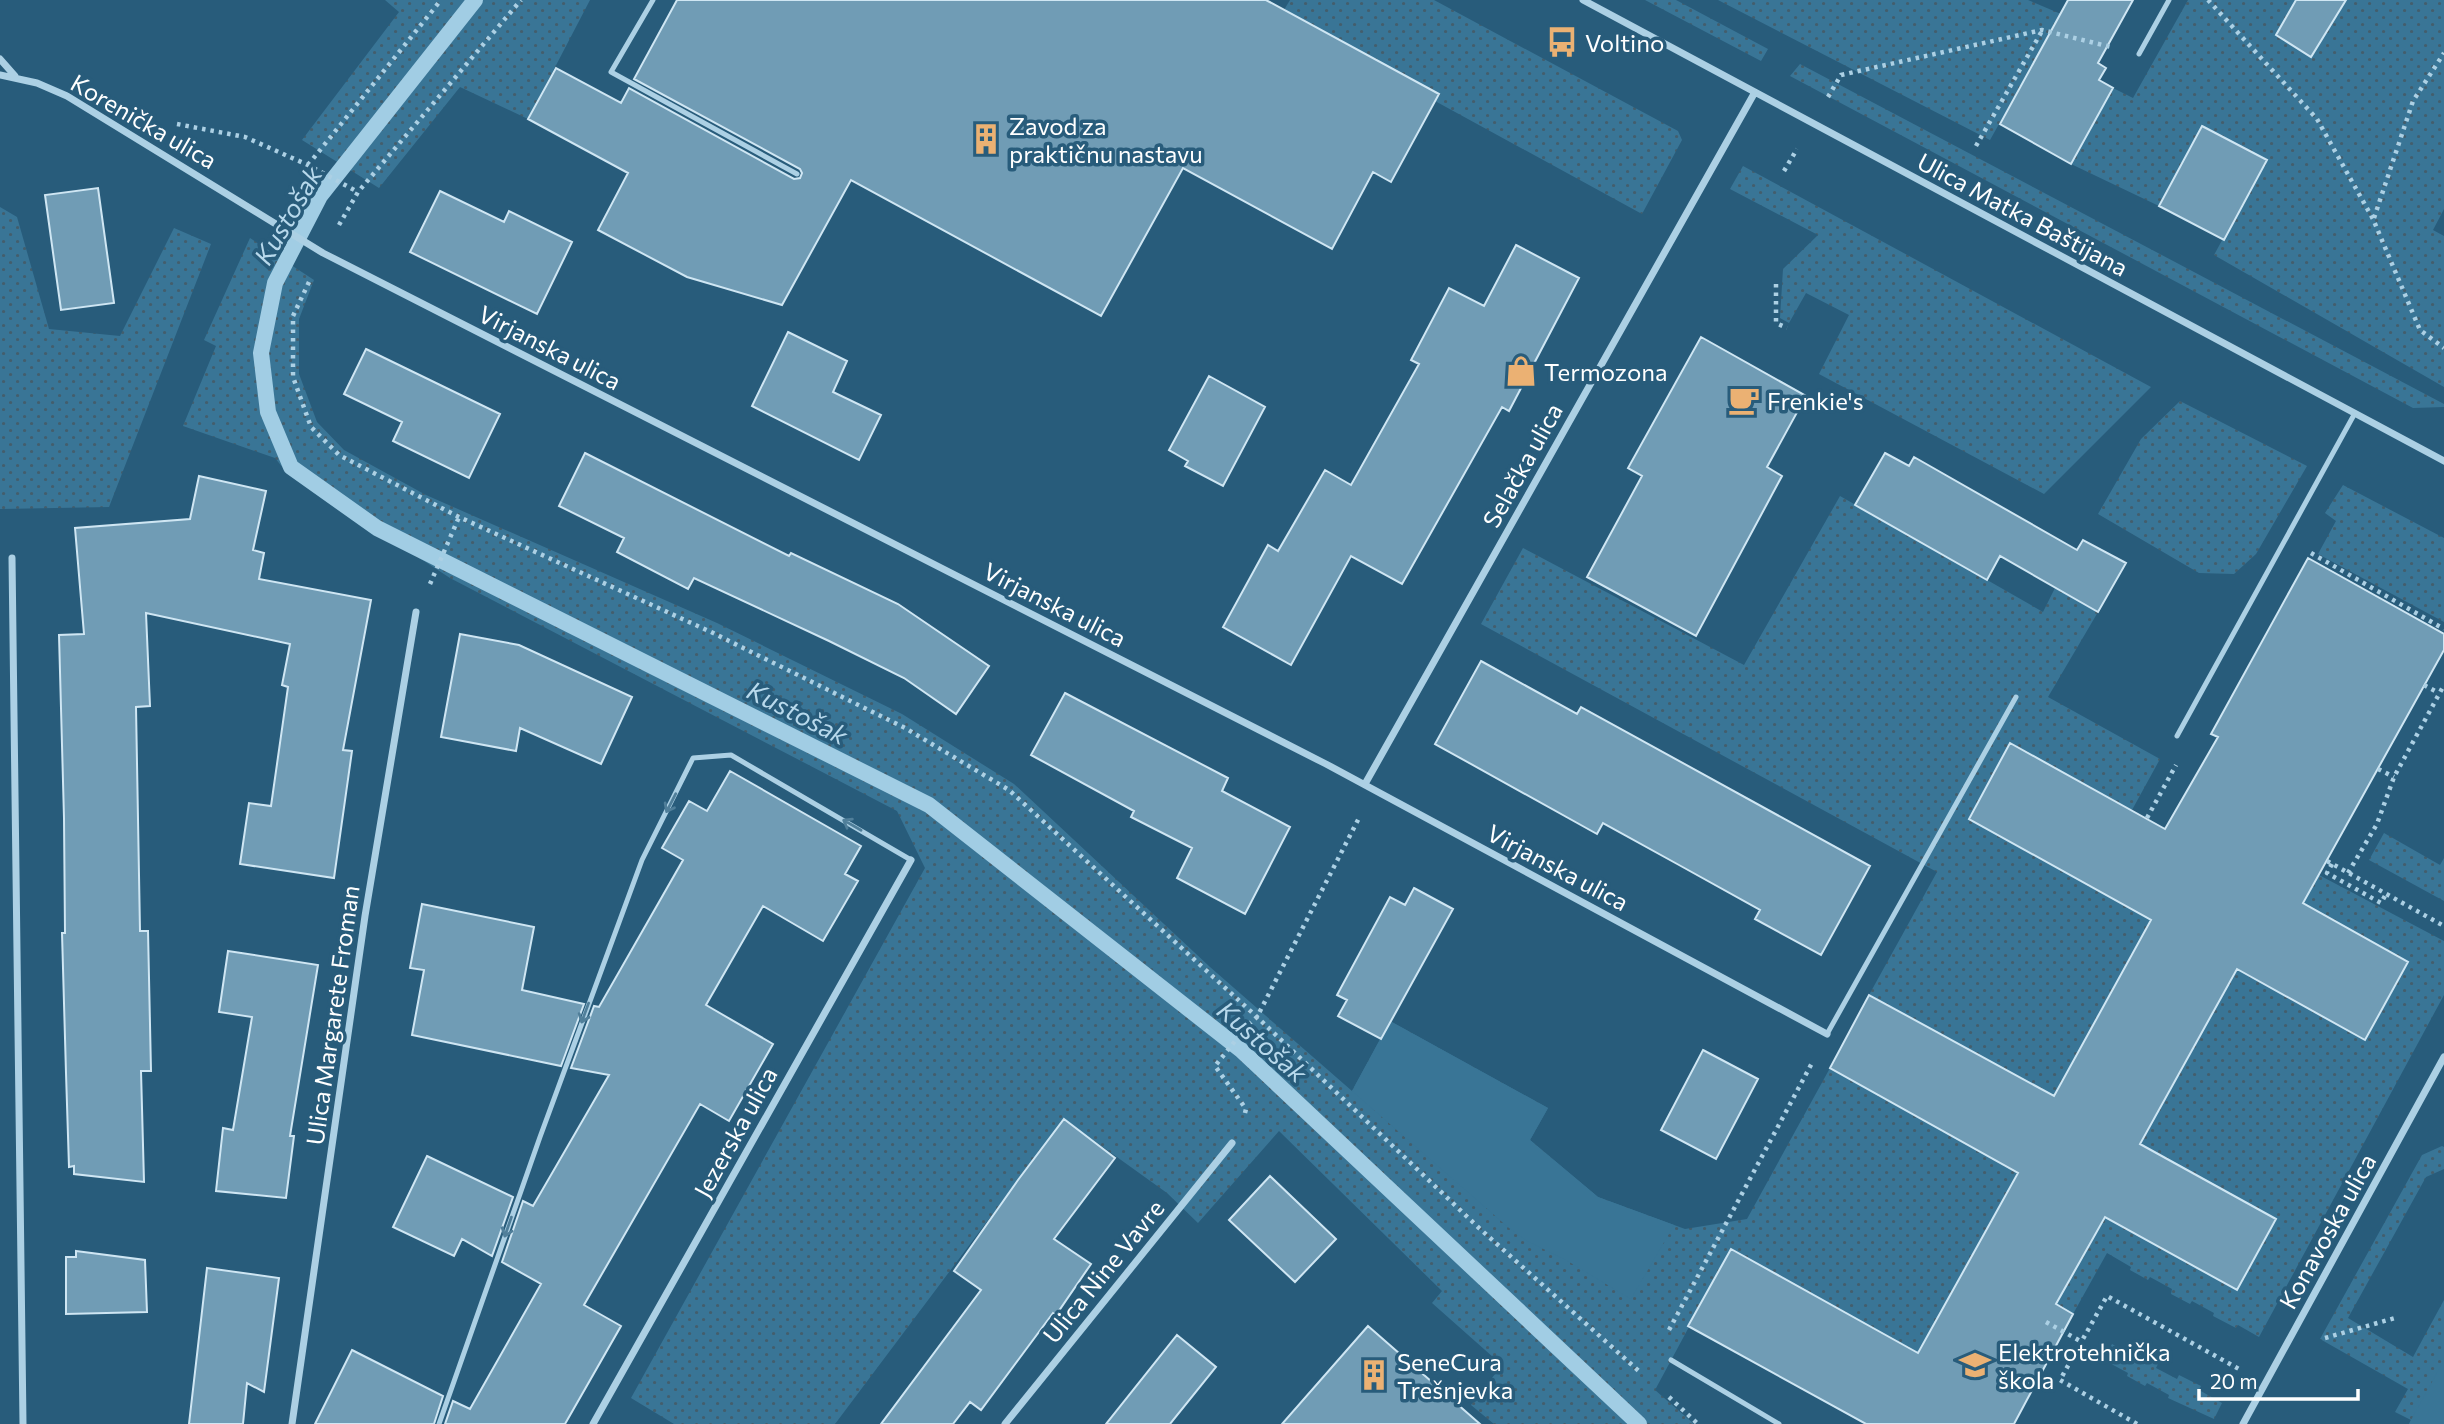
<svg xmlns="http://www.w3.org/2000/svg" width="2444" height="1424" font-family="Commissioner,sans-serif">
<defs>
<pattern id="grass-dots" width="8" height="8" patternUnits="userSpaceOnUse" patternTransform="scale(1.75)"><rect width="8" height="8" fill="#397596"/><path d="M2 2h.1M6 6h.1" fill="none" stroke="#435e6d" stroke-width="1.8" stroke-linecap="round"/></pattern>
</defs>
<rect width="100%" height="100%" fill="#285c7b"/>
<path fill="url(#grass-dots)" d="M385 0H590L528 119 460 87 379 188 302 140 399 12Z
M1290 0H1434L1678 131 1682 140 1642 214 1435 101 1439 94 1284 10Z
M1645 0H1676L1768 49 1761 61Z
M1718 0H2028L2061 14 1990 140Z
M2188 0H2444V209L2433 230 2444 236V387L2214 255 2266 160 2202 126 2159 206 2071 164 2113 88 2133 98Z
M1800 64 2444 404V407L2413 408 1790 76Z
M1743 166 2151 387 2044 494 1819 374 1849 315 1806 293 1789 323 1780 318 1783 269 1818 235 1730 189Z
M0 207 17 217 49 329 120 336 174 228 211 244 109 507 0 509Z
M250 238 314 280 299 319V374L317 422 344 450 426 495 717 623 902 714 1014 784 1210 967 1352 1091 1390 1021 1548 1108 1530 1140 1598 1197 1685 1229 1747 1219 1830 1068 2018 1173 1918 1353 1731 1249 1655 1390 1694 1424H1494L1471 1405 1502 1365 1432 1303 1442 1291 1279 1131 1198 1223 1167 1193 1064 1119 835 1424H674L631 1398 925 868 897 811 450 578 424 561 373 533 287 473 275 458 183 426 216 346 204 340Z
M2180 401 2307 466 2256 554 2234 574 2199 573 2098 514 2141 439Z
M2343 485 2444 538V622L2318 554 2336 521 2325 513Z
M1840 496 2043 612 2055 588 2098 612 2048 697 2160 759 2132 810 2010 743 2151 920 2054 1096 1869 995 1937 872 1481 624 1523 548 1744 665Z
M2384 833 2440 865 2444 858V901L2369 860Z
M2319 875 2444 941V995L2259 1337 2238 1325 2236 1328 2213 1316 2214 1313 2192 1301 2190 1304 2171 1294 2172 1289 2150 1277 2148 1280 2130 1270 2131 1267 2107 1253 2073 1314 2056 1304 2105 1217 2237 1290 2276 1219 2140 1144 2237 969 2366 1040 2408 962 2303 903Z
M2442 1146 2444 1147V1169L2426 1177 2348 1318 2413 1357 2444 1300V1405L2409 1424 2411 1420 2395 1412 2408 1389 2320 1339 2422 1155Z
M2112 1344 2135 1357 2137 1354 2158 1364 2156 1368 2177 1379 2179 1375 2201 1386 2199 1390 2222 1403 2214 1419 2168 1398 2169 1395 2147 1383 2145 1386 2127 1376 2128 1373 2104 1360Z"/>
<path fill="#397596" d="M1390 1021 1548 1108 1530 1140 1598 1197 1674 1225 1631 1299 1566 1260 1527 1241 1509 1228 1352 1091Z
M2444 1360V1424H2409L2411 1420Z"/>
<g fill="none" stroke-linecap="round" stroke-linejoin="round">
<path stroke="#a1cde4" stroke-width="16" d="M475 0 320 196 275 283 261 353 268 412 291 467 377 528 929 805 1241 1050 1639 1424"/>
</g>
<path fill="#709cb5" stroke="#cfe6f3" stroke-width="2" d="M677 0H1266L1439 94 1391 182 1373 172 1332 249 1183 168 1101 316 851 180 782 305 687 277 598 230 628 173 528 119 556 68 621 103 629 88 794 179 800 178 802 173 800 169 634 79Z
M2068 0H2133L2098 63 2106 68 2099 80 2113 88 2071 164 2000 124Z
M2296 0H2346L2311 57 2276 35Z
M2202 126 2267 160 2224 240 2159 206Z
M98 188 114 303 61 310 45 195Z
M440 191 504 222 509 211 572 242 537 314 410 252Z
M1516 245 1579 278 1509 411 1502 407 1402 584 1351 556 1291 665 1223 627 1268 545 1278 551 1325 470 1351 485 1419 364 1411 360 1449 288 1484 306Z
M788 332 847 361 833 392 881 415 859 460 752 406Z
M1701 337 1806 396 1767 467 1782 476 1696 636 1587 577 1642 476 1628 468Z
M366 349 500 414 469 478 393 441 402 422 344 394Z
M1209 376 1265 407 1223 486 1185 466 1188 461 1169 450Z
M585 453 789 556 791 553 898 604 989 666 956 714 904 678 829 641 694 578 688 589 617 552 624 538 559 506Z
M1885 453 1909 466 1914 457 2077 550 2083 540 2126 563 2098 612 2000 556 1987 580 1855 505Z
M199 476 266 491 253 550 264 553 259 579 371 600 343 750 352 751 334 878 240 864 249 803 271 806 288 687 282 685 290 644 146 613 150 706 136 707 140 931H148L151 1071H141L144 1182 74 1174V1166L69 1167 66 1073 62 933H65L64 818 59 635 84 634 75 528 190 519Z
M2308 558 2444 634V650L2303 903 2408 962 2365 1040 2237 969 2140 1144 2276 1219 2237 1290 2105 1217 2056 1304 2073 1314 2014 1424H1866L1688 1326 1731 1249 1918 1353 2018 1173 1830 1068 1869 995 2054 1096 2151 920 1969 819 2010 743 2165 829 2218 737 2211 734Z
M460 634 519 645 632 697 601 764 520 728 516 751 441 737Z
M1481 661 1577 714 1581 707 1870 866 1821 955 1755 919 1760 910 1679 865 1603 823 1597 834 1435 744Z
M1065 693 1228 778 1222 791 1290 827 1245 914 1177 878 1192 848 1131 817 1134 811 1031 755Z
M730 771 861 846 845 874 858 881 823 941 763 906 706 1005 773 1044 729 1121 700 1104 584 1305 621 1326 565 1424H445L453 1401 470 1409 541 1284 502 1262 523 1201 533 1206 609 1075 571 1068 594 1006 599 1007 683 860 662 848 689 801 707 811Z
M1414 888 1453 909 1381 1039 1338 1016 1347 1000 1337 995 1390 897 1405 905Z
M422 904 534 927 522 990 584 1004 561 1066 412 1035 424 970 410 968Z
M228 951 318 965 290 1136H294L286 1198 216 1191 223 1128 233 1130 252 1017 219 1012Z
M1703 1050 1758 1079 1716 1159 1661 1130Z
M1064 1119 1115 1158 1054 1239 1091 1264 1056 1315 1053 1313 981 1410 970 1402 953 1424H881L981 1290 954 1271 1018 1180Z
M427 1156 513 1197 492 1256 462 1239 454 1256 393 1227Z
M1270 1176 1336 1239 1295 1282 1229 1220Z
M76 1251 145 1260 147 1312 66 1314V1257H76Z
M207 1268 279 1278 264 1392 247 1383 243 1424H189Z
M1368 1326 1480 1424H1282Z
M1177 1335 1216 1367 1170 1424H1106Z
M352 1350 443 1396 434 1424H315Z"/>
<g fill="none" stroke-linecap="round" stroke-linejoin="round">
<path stroke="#acd0e4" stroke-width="4.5" stroke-dasharray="3.5 5" stroke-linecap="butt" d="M2208 0 2317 119 2373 219 2420 330 2444 348
M1828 97 1841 75 2042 30 2111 47
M177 124 245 137 308 165 358 192
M1976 146 2042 31
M308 165 441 0
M1784 171 1797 149
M2374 218 2413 101 2444 53
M339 225 358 192 521 0
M309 282 293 316V377L311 427 339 455 459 517 711 632 905 728 1009 790 1257 1017 1479 1228 1641 1373
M1776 284V323L1787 328
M2311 553 2444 629
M430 584 459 517
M2424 685 2439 693
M2378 769 2394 777
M2147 818 2176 765
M2327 861 2444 926
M2332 864 2327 873 2381 903 2386 894
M2348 873 2377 824 2394 777 2444 685
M1245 1113 1246 1109 1215 1066 1248 1025 1257 1017 1360 816
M2046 1322 2082 1342
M1669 1330 1812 1063
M2325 1338 2395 1318
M1669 1397 1698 1424
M2137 1424 2060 1380 2107 1296 2239 1369"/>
<path stroke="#acd0e4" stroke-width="5" d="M653 0 611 72 797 174
M2139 54 2169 0
M2177 736 2355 413
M1827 1034 2016 697
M1671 1360 1779 1424
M439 1424 540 1137 642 860 693 758 731 755 911 860"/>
<path stroke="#acd0e4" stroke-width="7" d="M1583 0 2444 461
M0 59 15 76
M0 75 37 83 67 96 323 253 1326 764 1827 1034
M12 558 23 1424
M1365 784 1755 92
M292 1424 365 916 416 612
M593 1424 911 860
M1005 1424 1232 1143
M2243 1424 2444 1057"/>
</g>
<defs><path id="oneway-shaft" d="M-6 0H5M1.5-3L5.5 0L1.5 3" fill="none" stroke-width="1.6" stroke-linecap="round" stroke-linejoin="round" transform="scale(1.75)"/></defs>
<g stroke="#507f9a">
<use href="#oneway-shaft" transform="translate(671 803) rotate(117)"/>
<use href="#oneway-shaft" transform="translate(852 825) rotate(-150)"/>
<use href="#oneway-shaft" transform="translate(585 1013) rotate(110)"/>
<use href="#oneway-shaft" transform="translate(508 1227) rotate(109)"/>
</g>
<defs>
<symbol id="bus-bare" viewBox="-9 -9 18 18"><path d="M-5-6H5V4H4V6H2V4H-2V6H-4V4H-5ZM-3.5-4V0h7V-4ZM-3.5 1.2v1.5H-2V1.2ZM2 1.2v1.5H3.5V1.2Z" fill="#ebb173" stroke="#285c7b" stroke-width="2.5" paint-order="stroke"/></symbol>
<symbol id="building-bare" viewBox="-9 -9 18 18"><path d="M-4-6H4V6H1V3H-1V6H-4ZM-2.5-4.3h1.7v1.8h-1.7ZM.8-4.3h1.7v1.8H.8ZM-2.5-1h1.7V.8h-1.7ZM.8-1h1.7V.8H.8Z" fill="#ebb173" stroke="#285c7b" stroke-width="2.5" paint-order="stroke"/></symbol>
<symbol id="shop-bare" viewBox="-9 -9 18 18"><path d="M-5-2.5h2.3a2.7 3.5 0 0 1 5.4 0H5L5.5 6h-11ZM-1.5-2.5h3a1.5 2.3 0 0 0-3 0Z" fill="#ebb173" stroke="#285c7b" stroke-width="2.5" paint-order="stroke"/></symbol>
<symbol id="cafe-bare" viewBox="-9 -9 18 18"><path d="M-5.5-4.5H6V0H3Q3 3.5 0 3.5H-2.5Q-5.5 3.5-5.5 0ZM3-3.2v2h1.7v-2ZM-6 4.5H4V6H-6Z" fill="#ebb173" stroke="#285c7b" stroke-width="2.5" paint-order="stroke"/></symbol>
<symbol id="school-bare" viewBox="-9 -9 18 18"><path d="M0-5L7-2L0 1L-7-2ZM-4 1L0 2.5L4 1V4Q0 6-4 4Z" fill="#ebb173" stroke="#285c7b" stroke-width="2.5" paint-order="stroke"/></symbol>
</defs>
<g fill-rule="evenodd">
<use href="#bus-bare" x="1540" y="20" width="44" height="44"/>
<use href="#building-bare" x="964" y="117" width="44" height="44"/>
<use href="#shop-bare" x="1499" y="349" width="44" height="44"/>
<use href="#cafe-bare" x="1722" y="378" width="44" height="44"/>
<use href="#school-bare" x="1953" y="1343" width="44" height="44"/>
<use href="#building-bare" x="1352" y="1353" width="44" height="44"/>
</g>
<g text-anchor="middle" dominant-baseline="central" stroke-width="7" stroke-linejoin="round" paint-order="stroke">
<g font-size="24" fill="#fff" stroke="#285c7b" text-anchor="start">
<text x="1585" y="42">Voltino</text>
<text x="1009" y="125">Zavod za<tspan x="1009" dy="28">praktičnu nastavu</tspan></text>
<text x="1544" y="371">Termozona</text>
<text x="1767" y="400">Frenkie's</text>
<text x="1998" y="1351">Elektrotehnička<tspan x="1998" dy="28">škola</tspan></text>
<text x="1397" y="1361">SeneCura<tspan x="1397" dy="28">Trešnjevka</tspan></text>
</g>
<g font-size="24" fill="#fff" stroke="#285c7b">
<text transform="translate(144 121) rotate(30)">Korenička ulica</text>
<text transform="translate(2023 214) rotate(28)">Ulica Matka Baštijana</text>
<text transform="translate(550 347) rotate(27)">Virjanska ulica</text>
<text transform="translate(1522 465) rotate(-61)">Selačka ulica</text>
<text transform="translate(1055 604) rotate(27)">Virjanska ulica</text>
<text transform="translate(1558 867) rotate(28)">Virjanska ulica</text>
<text transform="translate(332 1015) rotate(-82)">Ulica Margarete Froman</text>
<text transform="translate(735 1132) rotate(-61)">Jezerska ulica</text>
<text transform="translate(2327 1231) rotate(-61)">Konavoska ulica</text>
<text transform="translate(1103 1271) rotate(-51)">Ulica Nine Vavre</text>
</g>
<g font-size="26" font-style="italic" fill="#b8d9ec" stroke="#285c7b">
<text transform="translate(287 215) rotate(-60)">Kustošak</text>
<text transform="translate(798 712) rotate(27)">Kustošak</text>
<text transform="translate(1263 1041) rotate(41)">Kustošak</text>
</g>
</g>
<path d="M2199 1389v10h159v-10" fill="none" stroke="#ffffff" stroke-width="3.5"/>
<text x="2210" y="1389" font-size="21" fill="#ffffff" stroke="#285c7b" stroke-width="5" paint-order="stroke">20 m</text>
</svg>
